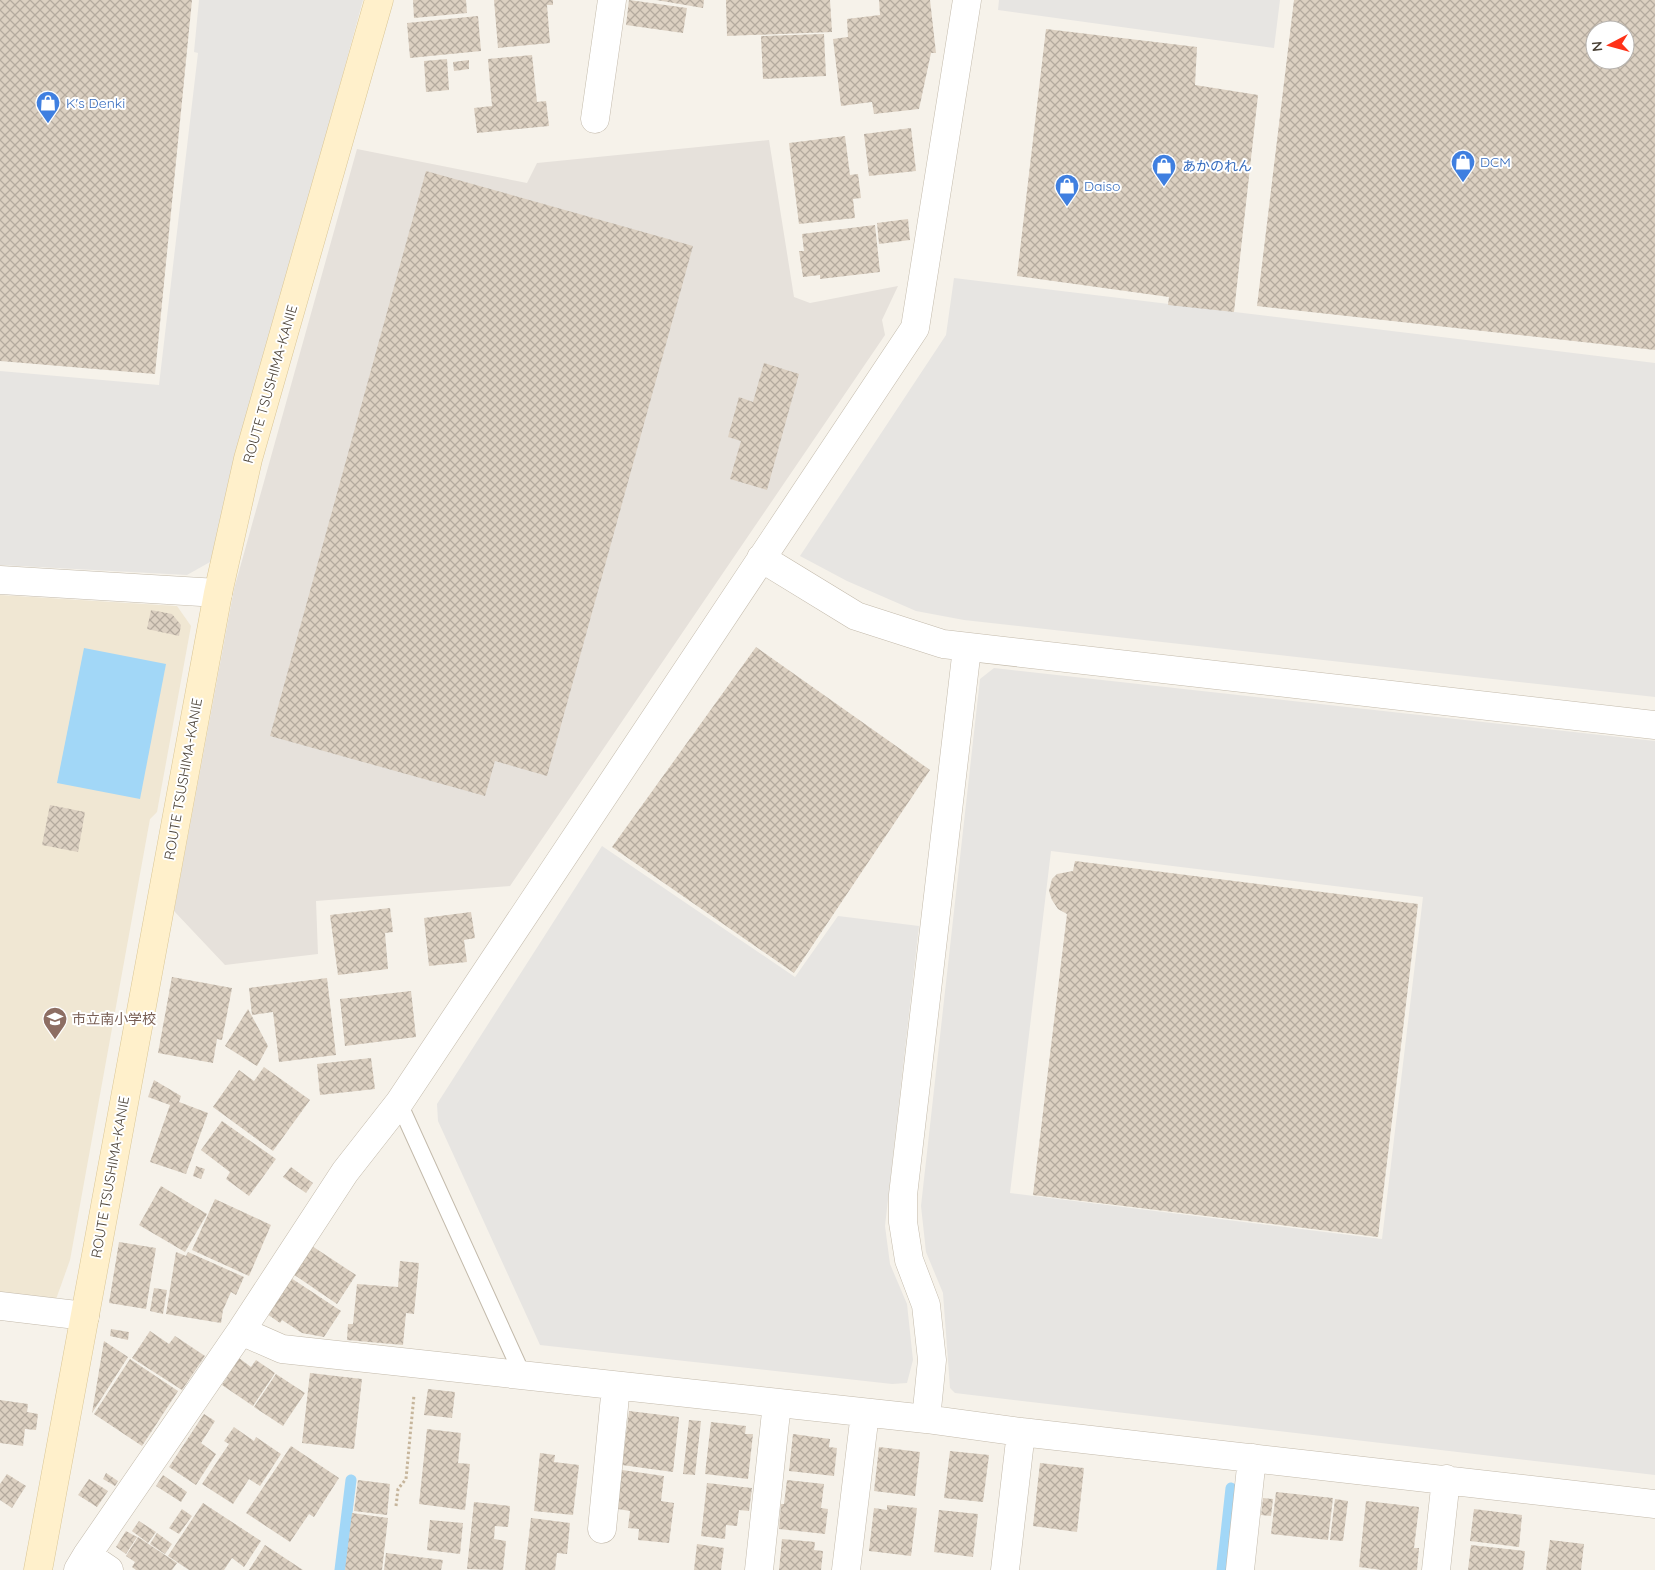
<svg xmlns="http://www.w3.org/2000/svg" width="1655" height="1570" font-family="Quicksand,'Noto Sans JP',sans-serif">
<defs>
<pattern id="building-cross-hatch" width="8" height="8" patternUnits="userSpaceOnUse" patternTransform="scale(1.25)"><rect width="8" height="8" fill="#dcd0c1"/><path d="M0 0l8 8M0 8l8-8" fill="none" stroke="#b4aa9e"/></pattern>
</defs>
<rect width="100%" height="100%" fill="#f6f2ea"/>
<path fill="#e6e1db" d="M769 140 794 297 810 303 898 286 882 320 885 335 510 886 316 901 318 954 225 965 174 911 234 589 357 149 527 183 537 163Z"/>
<path fill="#f0e7d3" d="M0 595 177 606 191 626 157 812 150 819 70 1260 54 1305 0 1300Z"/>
<path fill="#e7e5e2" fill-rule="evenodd" d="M199 0H363L210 562 187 575 0 565V371L159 385 198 53 194 52Z
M999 0H1280L1274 48 998 10Z
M954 278 1655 363V697L964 620 916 611 847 581 800 556 946 335Z
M994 668 1655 741V1475L955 1393 950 1388 943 1293 926 1252 921 1206 980 679ZM1051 851 1423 897 1382 1239 1010 1193Z
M602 846 795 977 838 916 919 926 885 1226 890 1264 907 1304 913 1360 907 1383 892 1384 540 1345 438 1121 437 1104Z"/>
<path fill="#a2d7f7" d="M84 648 166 664 140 799 57 783Z"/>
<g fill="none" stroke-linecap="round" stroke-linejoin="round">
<path stroke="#a2d7f7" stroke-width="11" d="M340 1570 351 1480
M1222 1570 1231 1488"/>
</g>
<path fill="url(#building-cross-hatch)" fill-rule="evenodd" d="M0 0H192L155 374 0 361Z
M413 0H466L467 13 414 18Z
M494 0H553V5H547L550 43 498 48Z
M629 0 687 8 683 33 626 25Z
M656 0H704L703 8Z
M726 0H830L832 32 727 36Z
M879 0H930L936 53H931L919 109 874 114 872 102 841 106 833 39 848 37 847 19 880 15Z
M1294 0H1655V350L1257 306ZM1595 30H1625V60H1595Z
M478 16 481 51 410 58 407 23Z
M1046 29 1197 47 1195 85 1258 95 1234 312 1168 305 1169 297 1017 276Z
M824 34 826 76 763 79 761 36Z
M532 55 537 102 546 101 549 126 477 133 474 108 492 106 488 59Z
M447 59 449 90 426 92 424 61Z
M469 60V69L454 71 453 62Z
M911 128 916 171 869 176 864 134Z
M845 136 850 175 858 174 861 198 853 199 855 218 799 224 789 143Z
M426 171 693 246 547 776 495 761 485 796 270 736Z
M908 219 910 240 879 244 877 223Z
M875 225 880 272 820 279V275L803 277 799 251H804L802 234Z
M764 363 799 374 767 490 730 479 741 441 728 437 739 397 753 402Z
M151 610 172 614 181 625 179 636 147 629Z
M756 647 930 770 794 973 612 847Z
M50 805 85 812 78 852 42 845Z
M1075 861 1418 904 1378 1237 1033 1195 1067 914 1058 909 1052 900 1049 891 1052 879 1057 874 1073 871Z
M390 908 393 932 385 933 388 969 338 975 330 915Z
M471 912 475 938 464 940 467 962 429 966 424 918Z
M172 977 232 988 222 1040 217 1039 213 1063 158 1053Z
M327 978 336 1055 279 1062 273 1012 252 1015 249 988Z
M411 991 416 1037 345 1046 340 999Z
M248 1009 268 1046 257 1066 225 1046Z
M371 1058 375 1089 320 1095 317 1064Z
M264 1067 310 1100 273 1151 213 1107 239 1070 254 1081Z
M154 1080 181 1096 179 1102 208 1113 186 1174 150 1162 170 1105 148 1097Z
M222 1121 276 1159 249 1196 226 1179 230 1172 201 1150Z
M196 1166 205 1169 201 1179 193 1176Z
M291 1167 313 1183 306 1193 283 1177Z
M161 1186 207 1214 185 1252 139 1225Z
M215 1199 271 1225 249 1276 192 1250Z
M119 1242 156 1248 146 1309 109 1303Z
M312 1246 356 1275 337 1304 293 1274Z
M176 1252 186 1256 188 1252 244 1277 236 1295 231 1292 223 1310 221 1323 166 1314Z
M400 1261 419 1263 414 1314 406 1313 403 1345 347 1340 348 1324H353L357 1284 398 1287Z
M291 1278 341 1311 324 1337 302 1333 282 1320 280 1323 267 1314Z
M154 1288 167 1290 163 1314 150 1311Z
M111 1329 129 1332 128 1340 110 1336Z
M150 1331 169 1344 175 1336 205 1356 182 1390 132 1358Z
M104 1341 128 1357 92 1413Z
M239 1358 251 1367 256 1360 275 1373 253 1406 222 1385Z
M130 1359 178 1391 142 1446 94 1414Z
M310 1373 362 1379 354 1449 302 1443Z
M276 1374 305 1393 283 1426 254 1407Z
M428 1389 455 1392 452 1418 424 1415Z
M0 1400 28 1404 27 1412 38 1414 36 1430 25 1429 23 1446 0 1443Z
M629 1411 679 1417 673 1472 622 1465Z
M204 1414 215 1421 201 1443 216 1454 196 1485 169 1467Z
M689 1420 701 1421 695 1475 683 1474Z
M711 1422 746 1426 745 1434H753L748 1479 705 1474Z
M234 1427 254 1441 256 1437 281 1454 260 1486 249 1479 233 1504 202 1484 229 1444 224 1441Z
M427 1429 461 1433 458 1463 470 1464 465 1510 419 1504Z
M793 1434 830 1439 829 1447 837 1448 834 1476 789 1471Z
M291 1446 339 1478 314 1517 309 1514 290 1542 246 1513Z
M879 1447 920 1452 915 1496 874 1491Z
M950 1451 989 1455 983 1502 944 1498Z
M540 1453 555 1455 554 1462 579 1465 573 1515 534 1511Z
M1040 1463 1084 1468 1077 1532 1033 1526Z
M622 1470 664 1476 661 1501 674 1503 669 1543 638 1540 639 1529 628 1528 630 1511 618 1509Z
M106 1473 118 1481 115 1486 103 1479Z
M7 1474 26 1486 12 1508 0 1500V1484Z
M163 1475 187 1492 181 1502 156 1486Z
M89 1479 108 1491 97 1507 78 1495Z
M358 1480 390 1484 387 1515 354 1511Z
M787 1480 824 1484 821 1508 828 1509 825 1534 779 1529 781 1504H784Z
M707 1483 752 1488 749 1511 739 1510 737 1526 726 1525 725 1539 701 1536Z
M1276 1492 1333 1498 1328 1540 1271 1534Z
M1263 1498 1273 1499 1271 1516 1261 1515Z
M1335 1499 1348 1501 1343 1541 1330 1540Z
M1366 1501 1419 1507 1414 1548H1419L1417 1570H1382L1359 1567Z
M474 1502 510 1506 508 1527 495 1526 494 1539 506 1541 503 1570 467 1569Z
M203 1503 261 1541 244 1567 232 1558 224 1570H189L168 1556Z
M887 1505 917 1508 911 1556 869 1551 874 1508 887 1510Z
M182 1509 192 1516 179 1534 169 1528Z
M1474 1509 1522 1515 1519 1547 1470 1541Z
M939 1510 978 1514 973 1557 934 1552Z
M352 1513 388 1518 382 1570H345Z
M531 1518 570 1523 567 1554 557 1553 555 1570H525Z
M430 1520 463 1523 460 1554 427 1550Z
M139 1521 156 1532 148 1543 132 1531Z
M126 1531 137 1537 126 1554 116 1547Z
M157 1533 172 1544 165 1554 150 1544Z
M138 1537 177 1563 172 1570H136L132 1567 135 1562 126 1556Z
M782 1539 815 1542 814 1550 823 1551 821 1570H779Z
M1550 1540 1584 1544 1581 1570H1546Z
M697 1544 724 1548 721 1570H694Z
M265 1545 303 1570H249Z
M1471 1545 1525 1551 1523 1570H1468Z
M386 1553 443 1560 441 1570H384Z"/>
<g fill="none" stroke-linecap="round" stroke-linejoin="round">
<defs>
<path id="lane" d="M399 1103 523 1376"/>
<path id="street" d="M595 119 612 0
M761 558 856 616 943 644 1655 725
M0 580 218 593
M0 1306 85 1316
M241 1331 282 1349 926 1419 1021 1432 1655 1504
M926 1419 932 1360 926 1305 909 1260 903 1222V1195L967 648
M602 1529 616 1386
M87 1555 109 1570
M78 1570 87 1555 241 1331 345 1172 399 1103 915 328 967 0
M759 1570 777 1403
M846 1570 865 1413
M1005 1570 1021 1432
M1240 1570 1252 1458
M1436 1570 1446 1479"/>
<path id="secondary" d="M38 1570 218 593 248 459 379 0"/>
</defs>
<use href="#lane" stroke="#c3baab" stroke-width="18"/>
<use href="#street" stroke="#c3baab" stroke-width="29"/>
<use href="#secondary" stroke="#dac696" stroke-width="29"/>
<path stroke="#c6b59b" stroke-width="3" stroke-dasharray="2.5 2.5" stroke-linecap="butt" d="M396 1506 398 1489 406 1479 414 1395"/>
<use href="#lane" stroke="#fff" stroke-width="16"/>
<use href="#street" stroke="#fff" stroke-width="28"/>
<use href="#secondary" stroke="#fff0cb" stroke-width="28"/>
</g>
<defs>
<symbol id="shop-pin" viewBox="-11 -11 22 30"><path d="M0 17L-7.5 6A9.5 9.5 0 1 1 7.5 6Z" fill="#3f7fe0" stroke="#fff"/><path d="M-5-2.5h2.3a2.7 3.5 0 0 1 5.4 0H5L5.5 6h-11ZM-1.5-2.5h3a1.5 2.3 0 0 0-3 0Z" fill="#fff"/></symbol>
<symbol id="school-pin" viewBox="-11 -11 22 30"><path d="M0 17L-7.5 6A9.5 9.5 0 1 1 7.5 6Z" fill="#8d6e63" stroke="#fff"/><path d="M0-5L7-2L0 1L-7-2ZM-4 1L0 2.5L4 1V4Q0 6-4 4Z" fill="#fff"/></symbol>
</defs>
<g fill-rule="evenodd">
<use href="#shop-pin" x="34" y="89" width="28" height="38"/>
<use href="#shop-pin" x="1449" y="148" width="28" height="38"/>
<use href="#shop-pin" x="1150" y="152" width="28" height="38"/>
<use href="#shop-pin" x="1053" y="172" width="28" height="38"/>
<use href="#school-pin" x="41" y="1005" width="28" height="38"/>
</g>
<g text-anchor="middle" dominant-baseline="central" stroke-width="4" stroke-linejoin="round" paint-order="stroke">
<g font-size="14" fill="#366cbe" stroke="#fff" text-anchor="start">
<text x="66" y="103">K's Denki</text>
<text x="1480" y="162">DCM</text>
<text x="1182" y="166">あかのれん</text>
<text x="1084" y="186">Daiso</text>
</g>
<g font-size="14" fill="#4b4237" stroke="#fff">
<text transform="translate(270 384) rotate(-74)">ROUTE TSUSHIMA-KANIE</text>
<text transform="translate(183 779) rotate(-80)">ROUTE TSUSHIMA-KANIE</text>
<text transform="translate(110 1177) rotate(-80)">ROUTE TSUSHIMA-KANIE</text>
</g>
<g font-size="14" fill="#785e54" stroke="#fff" text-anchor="start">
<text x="72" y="1019">市立南小学校</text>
</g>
</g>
<g transform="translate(1610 45) rotate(264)"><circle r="24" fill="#ffffff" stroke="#b7b3af"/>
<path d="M0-4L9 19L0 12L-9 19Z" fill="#ff3218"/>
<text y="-8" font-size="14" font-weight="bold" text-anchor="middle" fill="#4b4237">N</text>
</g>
</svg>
